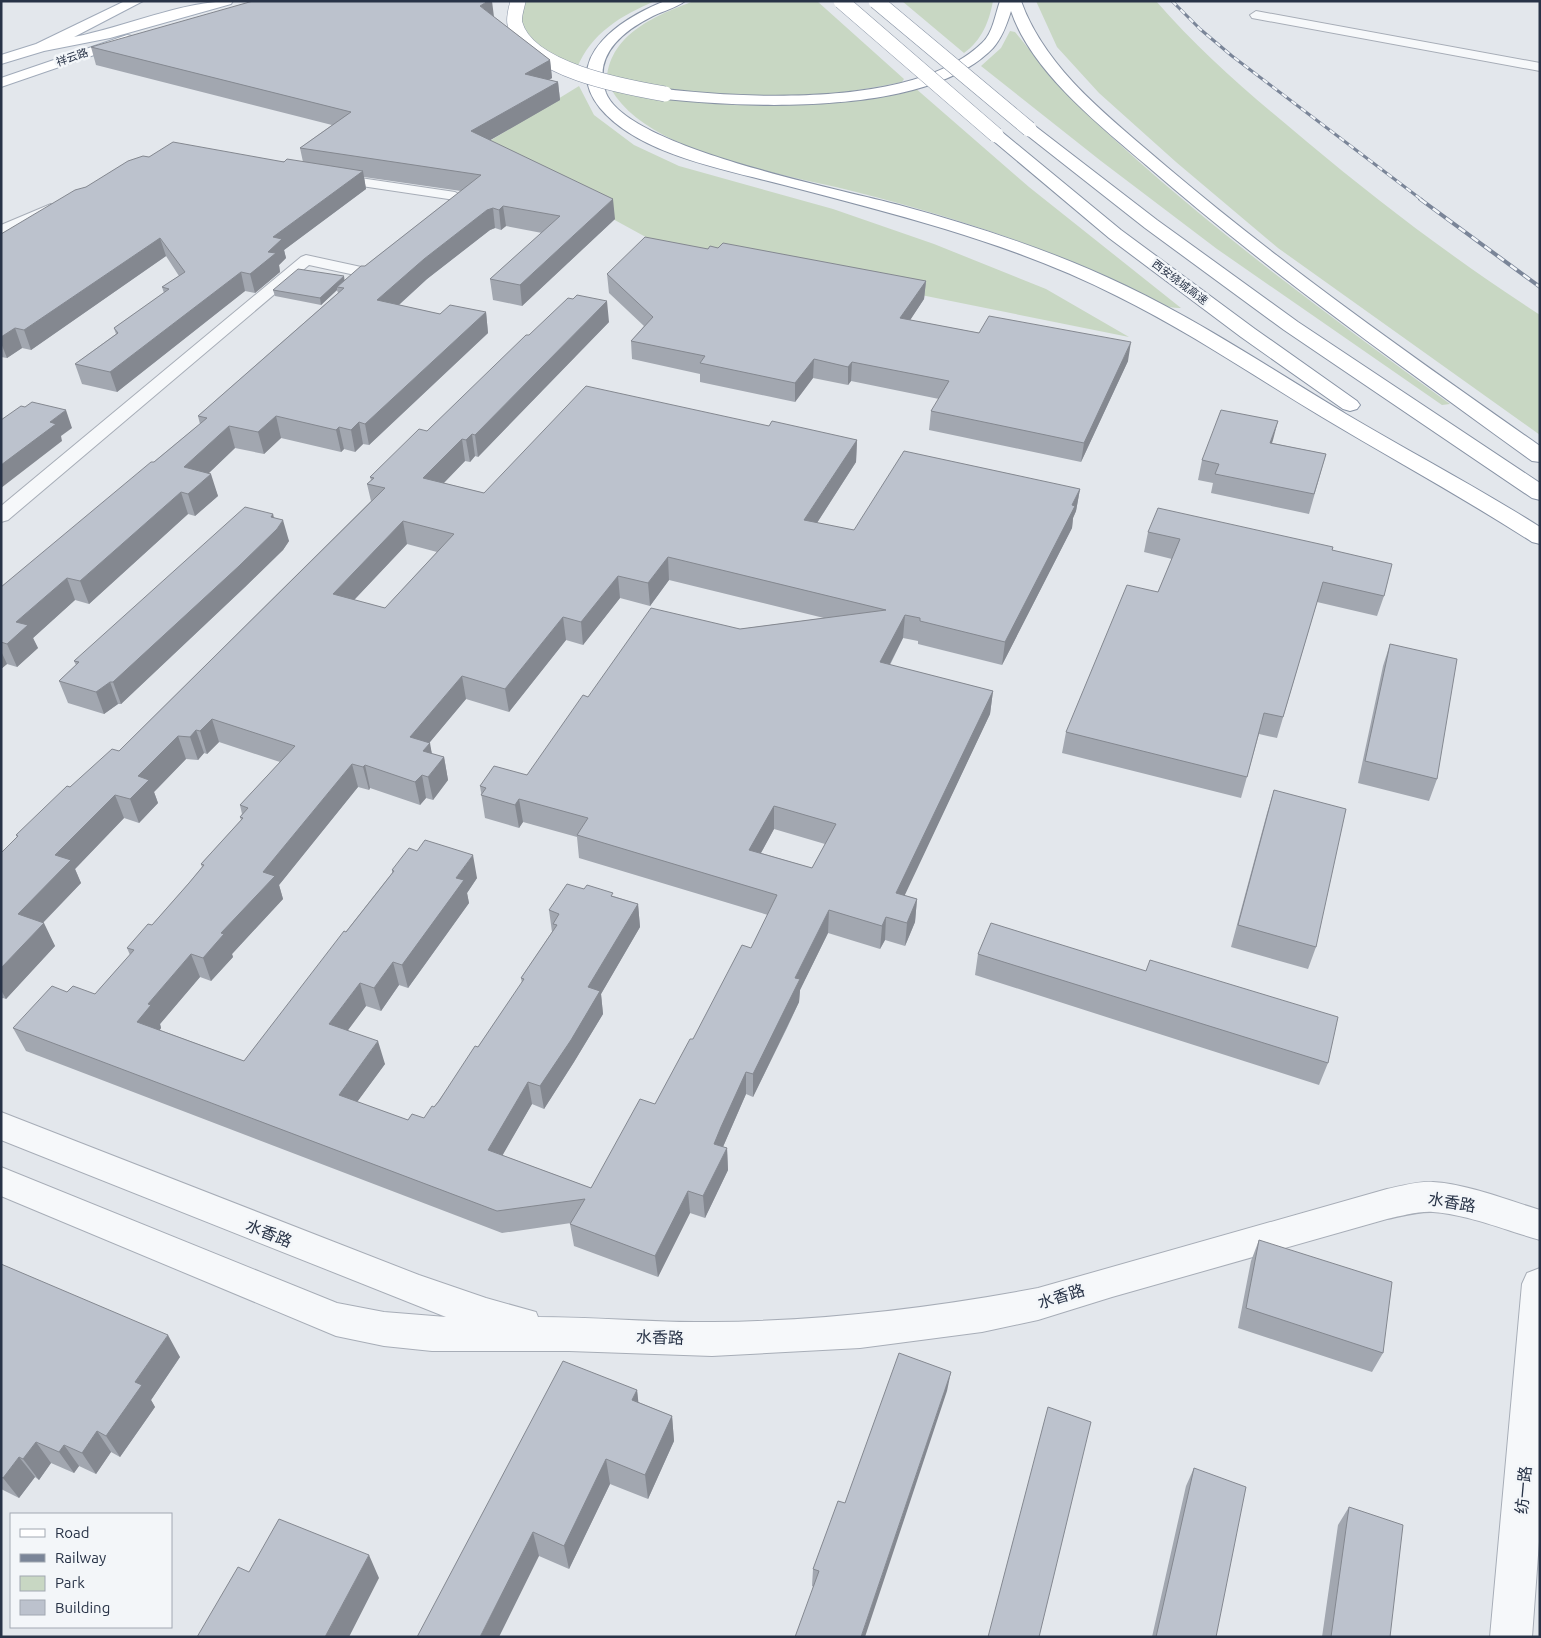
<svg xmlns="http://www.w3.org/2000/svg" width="1541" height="1638" font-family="Ubuntu,'Noto Sans SC',sans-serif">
<rect width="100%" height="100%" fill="#e3e7ec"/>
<path fill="#c8d7c3" d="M526 1H655C622 15 591 33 577 68 555 56 507 35 526 1Z
M694 1H817L904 79 902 82C837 96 771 101 705 96 673 93 639 84 607 78 611 33 657 15 694 1Z
M902 1H993C989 22 982 40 964 53Z
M1036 1H1156C1201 53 1253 97 1306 141 1381 204 1457 261 1540 315V435L1278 248 1176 162 1099 93 1057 47Z
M1010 31 1015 32C1034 55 1053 80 1074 101 1189 214 1320 309 1450 404L1442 405 1217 249 1101 161 981 66 1001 48Z
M579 86 594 115 634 145 679 166 833 209 934 244 1046 289 1129 337 653 241 529 173 457 161Z
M914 87 1029 187 1181 308C1159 309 1136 291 1116 281 1088 267 1058 256 1029 245 973 224 914 207 856 192 787 174 648 155 611 89 714 110 811 112 914 87Z"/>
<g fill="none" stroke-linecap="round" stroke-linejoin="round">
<defs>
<path id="minor" d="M1256 11 1540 63V71L1252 18 1250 15Z
M333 174 455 192 462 196 455 200 328 181 326 178Z
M51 204 58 208 56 211 1 235V225Z
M306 255 375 270 377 273 369 278 309 265 8 520 1 522V506L301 257Z"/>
<path id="tertiary" d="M1 1112 419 1275 486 1298 536 1312 538 1317C596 1317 655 1323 713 1322 822 1321 931 1308 1038 1288L1387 1189C1402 1186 1418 1181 1433 1182 1467 1184 1507 1200 1540 1210V1240C1508 1231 1466 1214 1433 1212 1418 1211 1402 1216 1387 1219L1112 1297 1038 1320 982 1332 860 1348 712 1356 569 1351H432L384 1346 336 1336 1 1196V1167L337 1303 384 1312 446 1317 1 1140Z
M1540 1268V1528L1532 1637H1490L1522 1284 1527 1273Z"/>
<path id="primary" d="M125 1H143L74 37C125 27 182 1 233 1L231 4 110 38 44 51 1 64V55L36 44Z
M127 35 132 36 134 39 132 42 1 87V78Z"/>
<path id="motorway" d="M665 1H685C676 8 663 11 653 16 623 31 592 55 606 93 628 148 840 189 899 205 976 226 1054 251 1126 286 1203 323 1273 370 1346 414 1410 452 1477 487 1540 527V544L1532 542C1464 498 1392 459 1322 417 1254 376 1188 331 1117 296 1062 268 1004 247 945 229 892 213 838 199 784 185 727 170 639 155 600 108 559 57 624 17 665 1Z
M1000 1H1021C1046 71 1113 120 1167 167 1285 267 1413 357 1540 446V462L1532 461C1401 366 1269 272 1146 165 1099 125 1031 71 1011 11 1007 24 1002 38 993 48 928 116 752 108 665 99L657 94 665 89C751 99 916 107 982 43 993 33 995 15 1000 1Z
M1029 124 1035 126 1157 220 1298 322 1540 483V500L1532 498 1284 330 1145 228 1023 132 1021 129 1023 126Z
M996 130 1002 132 1121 230 1255 329 1357 401 1360 405 1357 409 1350 411 1343 409 1241 337 1109 238 990 138 988 135Z"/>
</defs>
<use href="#minor" stroke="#a7adb7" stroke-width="2"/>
<use href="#tertiary" stroke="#a7adb7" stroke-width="2"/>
<use href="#primary" stroke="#a1abba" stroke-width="2"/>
<use href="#motorway" stroke="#8893a5" stroke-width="2"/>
<use href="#minor" fill="#f6f8fa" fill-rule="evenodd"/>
<use href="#tertiary" fill="#f6f8fa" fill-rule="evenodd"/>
<use href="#primary" fill="#fff" fill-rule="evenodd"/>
<use href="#motorway" fill="#fff" fill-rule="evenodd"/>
<defs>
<path id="rail-far1" d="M1172 1 1200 29 1232 56 1422 200"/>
<path id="rail" d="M1420 199 1540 287"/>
</defs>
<use href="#rail-far1" stroke="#7a8598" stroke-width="3"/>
<use href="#rail" stroke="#7a8598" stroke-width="4"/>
<use href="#rail-far1" stroke="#f3f6f9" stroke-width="2" stroke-dasharray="6" stroke-linecap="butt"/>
<use href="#rail" stroke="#f3f6f9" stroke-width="2.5" stroke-dasharray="8" stroke-linecap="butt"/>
<defs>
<path id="motorway-bridge" d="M518 1C517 7 513 17 515 24 527 70 625 87 665 94
M841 1 996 135
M876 1 1029 129"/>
</defs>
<use href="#motorway-bridge" stroke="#8893a5" stroke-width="16" stroke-linecap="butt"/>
<use href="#motorway-bridge" stroke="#fff" stroke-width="15"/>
</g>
<path fill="#a2a7b0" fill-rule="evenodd" d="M494 17 550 60 552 78 549 80 558 82 560 100 490 140 615 219 522 306 493 300 490 279 542 233 506 226 501 230 495 228 490 230 427 279 399 305 440 314 486 312 488 333 369 445 363 444 355 452 344 449 341 452 281 438 264 454 235 448 209 473 218 496 195 516 188 514 89 604 75 600 33 638 38 648 17 667 7 664 1 669V587L200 424 198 416 338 293 337 290 321 305 275 296 273 290 345 280 365 266 461 191 364 177 366 189 284 250 286 258 279 265 280 272 255 293 245 291 117 392 82 384 75 364 116 334 114 328 164 293 162 287 179 276 166 256 31 350 22 348 7 358 1 357V234L86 187 149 157 303 162 300 148 332 125 96 65 91 47Z
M708 249 926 281 924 299 910 320 1128 361 1081 462 929 430 931 411 939 399 851 381 848 385 813 378 795 402 700 382V374L632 359 631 341 644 326 609 293 607 274Z
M609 322 478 457 475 456 470 462 465 461 444 483 484 493 769 426 857 440 856 462 817 523 854 530 1080 489 1076 511 1073 518 1072 528 1002 665 918 644V641L903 638 890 665 993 691 990 714 904 895 917 899 915 922 905 946 885 940 880 949 828 933 800 990 799 1002 787 1028 753 1097 746 1094 723 1147 727 1148 728 1170 705 1218 690 1213 658 1277 574 1246 570 1224 571 1223 502 1233 26 1051 13 1028 67 992 95 994 130 955 127 948 152 925 189 883 202 867 201 864 241 820 240 817 242 814 240 805 280 762 219 742 207 754 204 753 198 760 186 759 154 792 158 803 139 823 124 818 75 869 81 883 43 923 55 946 6 999 3 998 1 999V853L17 837 16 835 70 787 119 751 371 501 367 484 371 480 370 477 427 431 529 335ZM407 544 437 552 385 608 354 600ZM669 580 824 618 740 629 588 697 527 775 480 786 485 818 519 828 523 822 577 837 579 858 768 915 751 948 693 1039 655 1104 591 1188 502 1155 532 1104 544 1109 574 1062 603 1014 601 994 640 927 638 904 613 896 584 889 549 910 552 932 521 978 522 983 478 1047 434 1107 424 1118 408 1120 357 1102 385 1064 348 1030 366 1006 381 1011 399 985 408 988 469 903 467 893 477 878 392 870V873L244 1061 160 1030 161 1028 160 1024 200 977 211 981 233 957 232 954 283 899 279 885 358 787 369 790 370 788 420 805 426 798 433 800 448 780 444 757 432 754 429 743 466 699 509 712 566 640 583 645 620 598 650 606ZM774 829 825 844 812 868 761 853Z
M1272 443 1326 454 1309 514 1211 493 1213 483 1198 480 1202 460Z
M274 517 289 541 283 550 245 587 121 704H118L104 714 68 703 59 681 76 665 74 661Z
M1148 532 1332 550 1384 596 1377 616 1317 602 1277 738 1259 734 1241 798 1062 753 1066 732 1158 592 1172 559 1144 552Z
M1390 644 1437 779 1429 801 1358 783 1383 666Z
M1274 790 1316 947 1308 969 1231 947 1267 813Z
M978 954 1146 971 1328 1063 1319 1085 975 975Z
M1259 1240 1383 1353 1372 1372 1238 1328 1251 1261Z
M1 1264 180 1357 151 1400 155 1407 120 1457 111 1452 96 1474 79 1466 74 1473 51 1463 39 1480 35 1477 19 1498 1 1489Z
M637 1390 638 1402 672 1416 674 1441 648 1499 610 1484 569 1569 539 1556 417 1637Z
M947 1391 814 1587 812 1586 813 1569 845 1503Z
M1194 1468 1216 1637H1152L1186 1486Z
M1349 1507 1390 1637H1322L1338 1525Z"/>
<path fill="#848890" d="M488 1H492L494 17 480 6Z
M550 60 552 78 527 92 525 74Z
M558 82 560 100 473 150 471 131Z
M363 171 366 189 284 250 286 258 279 265 280 272 255 293 250 274 268 252 273 237Z
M613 199 615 219 522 306 520 285Z
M503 206 506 226 501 230 499 210Z
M493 208 495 228 490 230 427 279 381 321 377 300 424 259 487 210Z
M160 238 166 256 31 350 24 330Z
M241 272 245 291 117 392 110 372Z
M344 276 345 283 337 287V290L321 305 320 298Z
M926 281 924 299 899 337 900 318Z
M607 301 609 322 478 457 475 435Z
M486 312 488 333 369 445 365 424Z
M15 328 22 348 7 358 1 343V337Z
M1131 342 1128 361 1081 462 1084 443Z
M814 359 813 378 795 402V383Z
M852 362 851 381 848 385V367Z
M66 410 72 428 61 436 62 441 1 488V465L50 422Z
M276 416 281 438 264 454 258 432Z
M1278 421 1273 440 1266 462 1270 443Z
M359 422 363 444 355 452 351 430Z
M229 426 235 448 191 490 184 467Z
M339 427 344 449 341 452 336 430Z
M472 434 475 456 470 462 466 440Z
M462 439 465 461 427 500 423 478Z
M857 440 856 462 804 543V520Z
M211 474 218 496 195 516 188 494Z
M1080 489 1076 511 1073 518 1072 528 1002 665 1005 642Z
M181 492 188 514 89 604 80 581Z
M273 514 277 529 283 520 289 541 283 550 245 587 121 704 113 682Z
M403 521 407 544 338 617 333 594Z
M668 557 669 580 650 606 648 583Z
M618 576 620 598 583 645 581 622Z
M67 578 75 600 33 638 38 648 17 667 7 644 16 622Z
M905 615 903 638 879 685 880 662Z
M563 617 566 640 509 712 505 689Z
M1 651 7 664 1 669Z
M462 676 466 699 415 760 410 737Z
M110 682 118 704 104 714 96 692Z
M993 691 990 714 895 916 896 893Z
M212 719 219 742 207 754 200 731Z
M196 730 204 753 198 760 190 737Z
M178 736 186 759 154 792 158 803 139 823 130 799 138 776Z
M430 743 434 766 423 751Z
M444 757 448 780 433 800 428 777Z
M352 764 358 787 279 885 283 899 232 954 233 957 211 981 203 958 221 933 263 872Z
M365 765 370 788 369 790 363 767Z
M422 775 426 798 420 805 415 782Z
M115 795 124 818 75 869 81 883 29 937 18 914 55 855Z
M519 799 523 822 519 828 515 805Z
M774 806V829L750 873 749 850Z
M473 855 477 878 467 893 469 903 408 988 402 965 456 878Z
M917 899 915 922 905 946 907 923Z
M638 904 640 927 601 994 603 1014 574 1062 544 1109 540 1086 588 987Z
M829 910 828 933 800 990 799 1002 753 1097V1074L795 978Z
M886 917 885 940 880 949 882 926Z
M44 923 55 946 6 999 1 990V968Z
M191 954 200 977 160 1024 161 1028 147 1045 137 1022 148 1004Z
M393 962 399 985 381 1011 374 988Z
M360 983 366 1006 336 1046 329 1024Z
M378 1041 385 1064 346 1117 339 1095Z
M746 1072V1094L722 1149 714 1144 721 1127Z
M528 1082 532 1104 493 1172 488 1150Z
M727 1148 728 1170 705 1218 703 1196Z
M688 1191 690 1213 658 1277 655 1256Z
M168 1335 180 1357 151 1400 155 1407 120 1457 106 1436 135 1382Z
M951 1372 947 1391 865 1637H861Z
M637 1390 640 1416 632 1400Z
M672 1416 674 1441 648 1499 645 1475Z
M97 1431 111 1452 96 1474 82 1453Z
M36 1442 51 1463 39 1480 23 1459Z
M64 1445 79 1466 74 1473 59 1452Z
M19 1457 35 1477 19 1498 3 1478Z
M606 1459 610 1484 569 1569 564 1546Z
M533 1532 539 1556 499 1637H480Z
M369 1555 379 1578 349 1637H325Z"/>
<path fill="#bcc2cd" stroke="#848890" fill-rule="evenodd" d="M253 1H488L480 6 550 60 525 74 558 82 471 131 613 199 520 285 490 279 560 216 503 206 499 210 493 208 487 210 424 259 377 300 440 314 450 305 486 312 365 424 359 422 351 430 339 427 336 430 276 416 258 432 229 426 184 467 211 474 188 494 181 492 80 581 67 578 16 622 28 625 7 644 1 642V587L151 462H154L207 418 198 416 344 288 337 287 361 266H365L481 175 300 148 351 112 91 47Z
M173 142 284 162 287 159 363 171 273 237 282 239 268 252 276 253 250 274 241 272 110 372 75 364 118 333 114 328 169 289 162 287 185 272 160 238 24 330 15 328 1 337V234L75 190 86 187 128 161 143 156 149 157Z
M645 237 708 249 710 246 718 248 723 243 926 281 900 318 979 333 989 316 1131 342 1084 443 931 411 949 381 852 362 848 367 814 359 795 383 700 363 705 356 631 341 653 317 607 274Z
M298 269 344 276 320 298 273 290Z
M577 295 607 301 475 435 472 434 466 440 462 439 423 478 484 493 586 386 769 426 772 421 857 440 804 520 854 530 904 451 1080 489 1072 505 1075 506 1005 642 920 621V618L905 615 880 662 993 691 896 893 917 899 907 923 886 917 882 926 829 910 795 978 800 979 787 1005 753 1074 746 1072 721 1127 714 1144 727 1148 703 1196 688 1191 655 1256 570 1224 585 1199 497 1211 13 1028 52 986 67 992 73 986 95 994 134 950 127 948 148 924 152 925 189 883 204 865 201 864 243 818 240 817 248 808 240 805 295 746 212 719 200 731 196 730 190 737 178 736 138 776 149 780 130 799 115 795 55 855 71 860 18 914 44 923 1 968V853L18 836 16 835 67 786 70 787 112 749 119 751 385 488 367 484 374 478 370 477 419 429 427 431 526 335H529L568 298 573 299ZM403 521 454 534 385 608 333 594ZM668 557 886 610 740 629 651 608 588 697 583 695 527 775 494 766 480 786 486 788 481 795 515 805 519 799 588 818 577 835 777 895 751 948 742 945 693 1039H690L655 1104 640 1099 591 1188 488 1150 528 1082 540 1086 571 1040 600 991 588 987 638 904 611 896 613 893 587 885 584 889 567 884 549 910 559 914 553 924 557 925 521 978 524 979 478 1047 475 1046 439 1101 434 1107 432 1106 424 1118 412 1114 408 1120 339 1095 378 1041 329 1024 360 983 374 988 393 962 402 965 464 880 456 878 473 855 425 840 417 851 409 848 392 870 394 871 346 932 344 931 244 1061 137 1022 151 1005 148 1004 191 954 203 958 224 934 221 933 275 876 263 872 352 764 363 767 365 765 415 782 422 775 428 777 444 757 423 751 430 743 410 737 462 676 505 689 563 617 581 622 618 576 648 583ZM774 806 836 824 812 868 749 850Z
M32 402 66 410 50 422 56 424 1 465V420L21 406 25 407Z
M1221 410 1278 421 1270 443 1326 454 1314 494 1215 474 1219 464 1202 460Z
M245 507 273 514 271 517 283 520 277 529 239 566 113 682H110L96 692 59 681 79 662 74 661Z
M1158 508 1333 547 1332 550 1392 564 1384 596 1323 582 1283 717 1264 713 1247 777 1066 732 1127 585 1158 592 1180 539 1148 532Z
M1390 644 1457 659 1437 779 1365 761Z
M1274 790 1346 809 1316 947 1238 925Z
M991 923 1146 971 1150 960 1338 1017 1328 1063 978 954Z
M1259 1240 1392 1282 1383 1353 1246 1308Z
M1 1264 168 1335 135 1382 142 1385 106 1436 97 1431 82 1453 64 1445 59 1452 36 1442 23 1459 19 1457 3 1478 1 1477Z
M899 1353 951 1372 861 1637H795L819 1571 813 1569 838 1501 845 1503Z
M563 1361 637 1390 632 1400 672 1416 645 1475 606 1459 564 1546 533 1532 480 1637H417Z
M1048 1407 1091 1422 1039 1637H988Z
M1194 1468 1246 1487 1216 1637H1156Z
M1349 1507 1403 1525 1390 1637H1331Z
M279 1519 369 1555 325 1637H197L238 1567 249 1572Z"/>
<g text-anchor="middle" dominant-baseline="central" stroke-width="5" stroke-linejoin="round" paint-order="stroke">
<g font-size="11" fill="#283347" stroke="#f3f6f9">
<text transform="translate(72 57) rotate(-19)">祥云路</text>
<text transform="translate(1180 282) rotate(37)">西安绕城高速</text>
</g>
<g font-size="16" fill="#283347" stroke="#f3f6f9">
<text transform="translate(1452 1202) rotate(10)">水香路</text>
<text transform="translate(269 1233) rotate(22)">水香路</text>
<text transform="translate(1061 1296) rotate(-17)">水香路</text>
<text transform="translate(660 1337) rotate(2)">水香路</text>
<text transform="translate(1523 1490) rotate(-85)">纺一路</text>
</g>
</g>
<rect width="1541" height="1638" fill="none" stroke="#283347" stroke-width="5"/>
<rect x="10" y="1513" width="162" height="115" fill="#f3f6f9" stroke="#a2a8b2"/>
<rect x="20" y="1529" width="25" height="8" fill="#ffffff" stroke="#a2a8b2"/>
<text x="55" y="1538" font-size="15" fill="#283347">Road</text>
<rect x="20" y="1554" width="25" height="8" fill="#7a8598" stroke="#a2a8b2"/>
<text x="55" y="1563" font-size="15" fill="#283347">Railway</text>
<rect x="20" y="1576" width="25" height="15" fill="#c8d7c3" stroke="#a2a8b2"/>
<text x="55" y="1588" font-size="15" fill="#283347">Park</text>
<rect x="20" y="1600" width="25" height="15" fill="#bcc2cd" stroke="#a2a8b2"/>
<text x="55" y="1613" font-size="15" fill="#283347">Building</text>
</svg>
